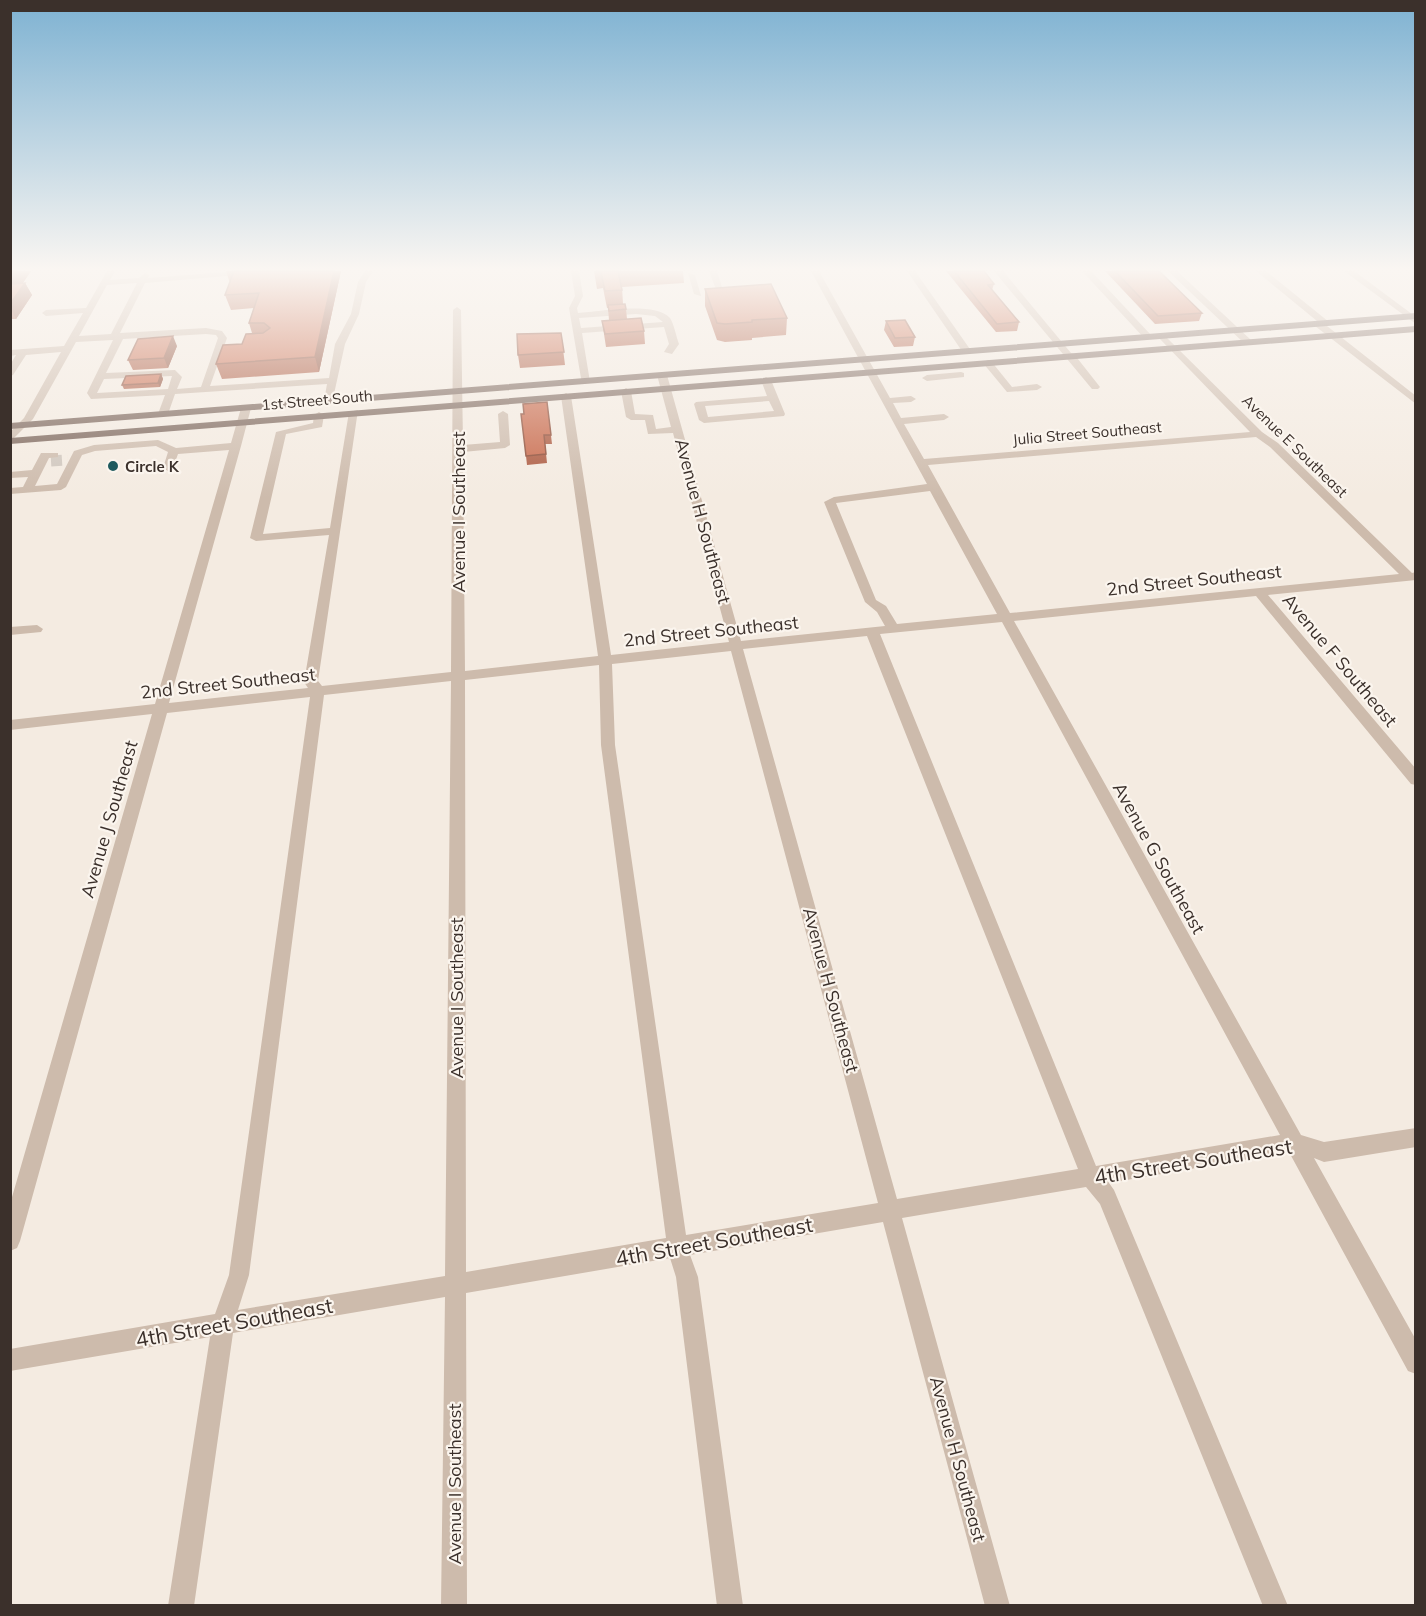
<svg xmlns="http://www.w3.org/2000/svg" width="1426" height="1616" font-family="Mulish,sans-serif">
<rect width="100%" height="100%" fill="#f4ebe1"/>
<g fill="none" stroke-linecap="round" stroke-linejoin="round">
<path stroke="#cfc6bd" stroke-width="11" stroke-dasharray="11 6" stroke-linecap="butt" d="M51 461 68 460"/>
<path fill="#cdbbac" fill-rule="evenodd" d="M107 271H115L110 280 139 278 145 273 149 275 148 278 239 271H287L145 283 120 333 206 328 222 331 227 338 210 386 329 378 335 344 351 314 358 282 365 271H373L366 282 359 314 345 344 332 403 324 401 327 384 175 394 168 414 163 417 158 414 165 395 91 399 87 393 113 340 76 342 33 419 10 442V432L24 418 61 352 26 355 13 375 10 376V365L16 355 10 356V350L64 346 83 313 46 316 42 313 46 310 86 308ZM137 283 111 334 79 336 107 285ZM206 334 216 335 218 338 201 387 177 389 182 377 175 370 106 373 123 339ZM172 376 168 389 97 393 104 379Z
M571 271H579L583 296 577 308 578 313C598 312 655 301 670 318 674 324 676 336 679 344L672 354 664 352 669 344 664 327 582 333 590 382 582 384 569 308 575 296ZM636 314 655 316 663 322 581 328 579 318Z
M709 271H717L724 294 717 292Z
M811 271H819L890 398 911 396 916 399 911 402 893 403 901 418 944 414 949 417 944 420 904 424 924 459 1250 432 1159 338 1158 336 1162 333 1262 432 1278 443 1412 573 1416 572V580L1268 595 1416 769V785L1411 784 1256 596 1014 621 1301 1135 1324 1142 1416 1128V1147L1324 1162 1314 1158 1416 1340V1374L1408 1371 1289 1152 1109 1183 1114 1190 1288 1606H1263L1100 1204 1086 1187 902 1218 1010 1606H985L883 1222 690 1255 698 1277 743 1606H717L676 1277 670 1258 466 1293 467 1606H441L445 1297 233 1333 194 1606H168L210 1337 10 1371V1349L215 1314 229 1275 310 697 167 713 20 1241 17 1248 10 1251V1204L152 714 10 730V720L155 704 229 450 178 454 173 468 168 471 163 468 168 452 156 446 95 451 82 455 66 487 61 490 10 494V488L23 487 28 477 10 478V472L32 470 41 453H58V457L49 458 35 486 57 484 74 451 94 445 158 440 176 448 231 443 241 408 249 406 251 408 241 446 169 703 308 688 304 682 329 535 256 541 250 538 276 432 313 423 314 415 319 412 324 415 322 427 286 434 263 534 330 528 349 412 358 410 318 681 322 686 451 672 453 310 457 307 461 310 463 445 500 442 498 414 503 411 508 414 510 445 505 448 463 452 465 671 598 656 561 396 566 393 571 396 611 655 729 642 673 433 648 434 645 420H631L626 417 621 391 626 388 631 391 635 414 653 415 656 429 671 427 657 375 662 372 667 375 741 641 885 626 877 612 865 602 824 502 834 497 927 484ZM1256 437 1270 447 1399 574 1010 613 928 465ZM930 491 997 614 897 624 886 606 876 600 836 503ZM1002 622 1280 1135 1096 1166 880 634ZM867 636 1078 1169 897 1199 743 649ZM731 651 878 1203 686 1235 615 745 612 664ZM599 665 601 745 666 1238 466 1272 465 680ZM451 681 445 1276 238 1310 249 1275 324 695Z
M907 271H915L972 352 970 354H964Z
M994 271H1003L1071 353 1074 354 1100 387 1098 389H1092Z
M1082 271H1091L1151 335V339H1145Z
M1168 271H1177L1251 340V344H1245Z
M1256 271H1266L1329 322 1330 324 1327 326 1416 396V404L1315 326 1314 324 1317 321Z
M1344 271H1354L1416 317V324Z
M688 273 695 275 701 296 694 294Z
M988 360 991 361 1012 387 1037 384 1042 387 1037 390 1007 392 983 363Z
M961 372 964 373V377L927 381 922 378 927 375Z
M766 377 771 380 785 414 784 416 704 423 699 420 694 404 696 402 767 396 761 380ZM769 401 774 411 708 417 705 406Z
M37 625 43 629 41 632 10 635V627Z"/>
<path fill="#7d675c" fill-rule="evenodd" d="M1416 313V319L10 429V423Z
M1416 326V332L10 444V438Z"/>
</g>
<path fill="#ac5a40" d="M10 271H31L23 283H25L32 295 16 319H10Z
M226 271H341L319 372 222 379 216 364 242 344 252 333 249 323 254 308 231 310 225 295 230 283Z
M594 271H683L684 283 622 287 623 304 626 309 627 319 644 331 645 344 606 347 602 321 609 320 608 308H607L603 288 597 289Z
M946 271H984L994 284 992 290 1019 322 1017 331 996 332Z
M1105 271H1159L1202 313 1199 321 1155 324Z
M705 289 787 318 786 335 752 338V340L725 342 717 340 705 306Z
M886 321 915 337 913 346 894 347 884 330Z
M561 333 565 365 520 368 518 355Z
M177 346 168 368 133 370 128 360Z
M161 374 163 379 160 387 124 389 122 385Z
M547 402 552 444H545L547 463 527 465 526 456 524 414Z"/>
<path fill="#8c4a34" d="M15 271H31L13 297 10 291V278Z
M334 271H341L319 372 315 357Z
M25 283 32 295 16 319 10 307V304Z
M173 336 177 346 168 368 164 358Z
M161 374 163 379 160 387 158 383Z"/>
<path fill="#c8694b" stroke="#8c4a34" stroke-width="1.5" d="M10 271H15L10 278Z
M234 271H334L315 357 216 364 223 345 242 344 246 334 263 333 270 328 264 323H249L259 293 225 295Z
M596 271H618L622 290 605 291 601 272Z
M954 271H984L994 284 988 285 1019 322 997 324Z
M1115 271H1159L1202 313 1158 316Z
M25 283 10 304V284Z
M771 284 787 318 752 320V322L725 324 717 323 705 289Z
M625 304 626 309 609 311 608 305Z
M641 318 644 331 605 334 602 321Z
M905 320 915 337 895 338 886 321Z
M561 333 564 352 518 355 517 334Z
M173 336 164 358 128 360 138 339Z
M161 374 158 383 122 385 126 376Z
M547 402 551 435H544L546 454 526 456 521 414H524L523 404Z"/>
<linearGradient id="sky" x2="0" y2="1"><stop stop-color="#7eb2d2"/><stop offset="0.54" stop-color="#faf6f2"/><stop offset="1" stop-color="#faf6f2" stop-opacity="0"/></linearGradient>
<rect width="1426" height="498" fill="url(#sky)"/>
<circle fill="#1f5a5e" stroke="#fbf5ee" stroke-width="2" cx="113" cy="466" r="6"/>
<g text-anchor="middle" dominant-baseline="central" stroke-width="4.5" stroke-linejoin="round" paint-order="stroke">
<g font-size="15" fill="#3b302b" stroke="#fbf5ee">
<text transform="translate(317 400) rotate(-5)">1st Street South</text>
<text transform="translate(1087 433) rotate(-5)">Julia Street Southeast</text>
<text transform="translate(1295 446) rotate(44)">Avenue E Southeast</text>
</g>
<g font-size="15" font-weight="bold" fill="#3b302b" stroke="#fbf5ee" text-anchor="start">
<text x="125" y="466">Circle K</text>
</g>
<g font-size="18" fill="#3b302b" stroke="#fbf5ee">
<text transform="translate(458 512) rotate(-90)">Avenue I Southeast</text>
<text transform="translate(703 521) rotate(75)">Avenue H Southeast</text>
<text transform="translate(1194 580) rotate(-6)">2nd Street Southeast</text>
<text transform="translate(711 631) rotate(-6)">2nd Street Southeast</text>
<text transform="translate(1340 660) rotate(50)">Avenue F Southeast</text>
<text transform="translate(228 683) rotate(-6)">2nd Street Southeast</text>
<text transform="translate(109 819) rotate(-74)">Avenue J Southeast</text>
<text transform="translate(1159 858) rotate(61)">Avenue G Southeast</text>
<text transform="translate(831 990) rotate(75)">Avenue H Southeast</text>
<text transform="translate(456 998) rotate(-90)">Avenue I Southeast</text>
<text transform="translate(958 1459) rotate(75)">Avenue H Southeast</text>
<text transform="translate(454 1484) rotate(-90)">Avenue I Southeast</text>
</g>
<g font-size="21" fill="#3b302b" stroke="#fbf5ee">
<text transform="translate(1193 1161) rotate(-9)">4th Street Southeast</text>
<text transform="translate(714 1241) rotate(-10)">4th Street Southeast</text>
<text transform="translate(234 1322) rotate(-10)">4th Street Southeast</text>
</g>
</g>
<rect width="1426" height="1616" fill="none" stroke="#3b302b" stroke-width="24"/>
</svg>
